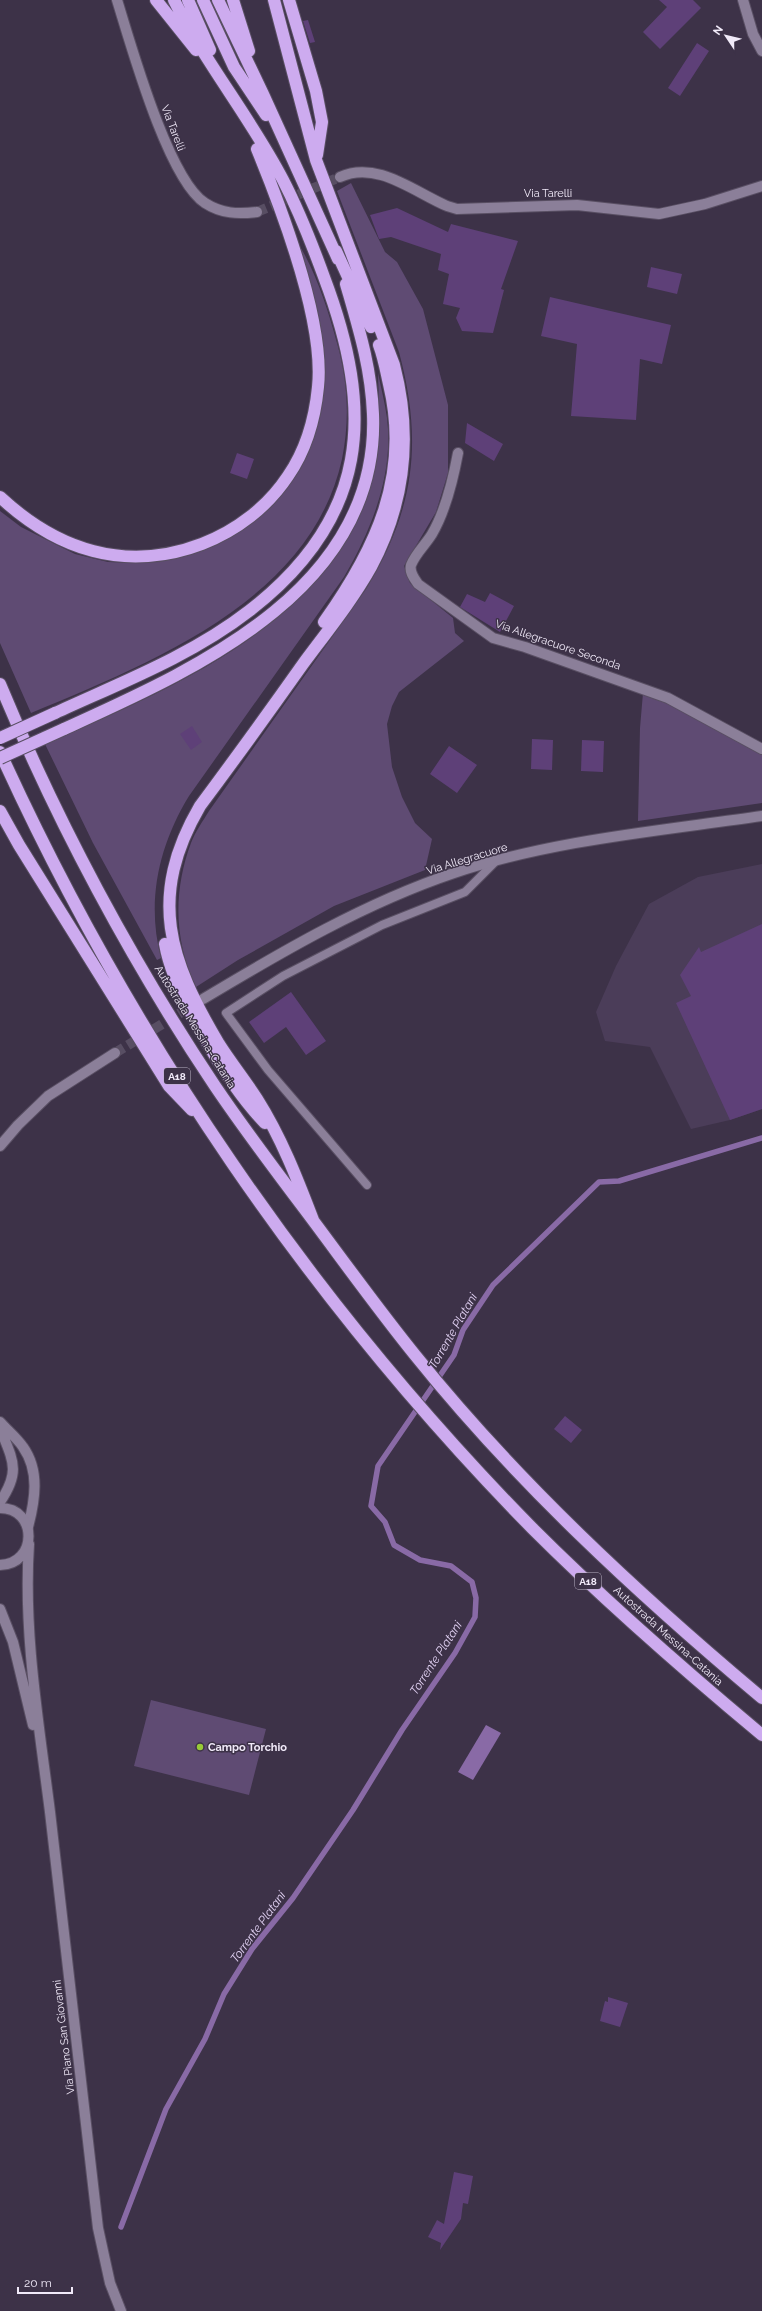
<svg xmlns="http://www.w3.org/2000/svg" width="762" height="2311" font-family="Raleway,sans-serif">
<rect width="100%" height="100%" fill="#3d3248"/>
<path fill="#4b3d59" d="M762 864V1109L730 1120 691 1129 650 1047 605 1041 596 1012 616 966 649 904 698 877Z"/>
<path fill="#5f4b73" d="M351 183 385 252 397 262 423 309 448 405V473L436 512 404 566 410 583 453 618 455 633 464 641 399 692 392 706 387 724 392 767 402 797 415 823 432 839 425 870 334 906 238 960 196 987C174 942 173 891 191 843 195 832 203 821 209 811L366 589C415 509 423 442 399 352L337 191Z
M294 237C314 266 328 309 337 343 348 382 350 419 342 459 311 601 150 663 31 713L0 643V511L21 527 75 554 108 562 140 563 167 559 276 500 323 389Z
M378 373C381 388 385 403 387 418 394 474 372 529 344 577L189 796C159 845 146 901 161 958L157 960 93 843 45 744C159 693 293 641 354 523 361 509 369 494 372 478 381 444 379 408 378 373Z
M643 693 676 706 762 755V803L638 821 640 728Z
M151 1700 266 1729 249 1795 134 1766Z"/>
<path fill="#896aa6" d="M486 1725 501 1733 473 1780 458 1772Z"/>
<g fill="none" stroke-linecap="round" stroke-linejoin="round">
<path stroke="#896aa6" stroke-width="5.5" d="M121 2227 166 2109 205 2039 224 1994 252 1949 293 1898 353 1810 402 1730 455 1653 475 1617 476 1598 472 1582 451 1566 420 1560 394 1545 385 1522 371 1506 378 1466 454 1355 463 1330 493 1285 599 1182 619 1181 762 1138"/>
</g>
<path fill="#5e4078" d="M659 0H693L701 8 660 49 643 32 667 7Z
M308 20 315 42 310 43 303 21Z
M697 43 709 51 680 96 668 88Z
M397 208 448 232 451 224 518 241 501 289 504 290 493 333 462 331 456 318 460 308 443 304 449 274 438 270 441 254 391 237 379 239 370 215Z
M651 267 682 274 677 294 647 287Z
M550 297 671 325 662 364 640 359 636 420 571 416 577 344 541 336Z
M467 423 503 444 494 461 465 443Z
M237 453 254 459 247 479 230 473Z
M490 593 514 606 500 632 460 607 467 594 485 602Z
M192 726 202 742 191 750 180 734Z
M532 739 553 740 552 770 531 769Z
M582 740 604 741 603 772 581 771Z
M449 746 477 765 457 793 430 774Z
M762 924V1109L730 1120 676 1003 691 996 680 975 699 947 701 952Z
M291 992 326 1041 306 1055 286 1027 264 1043 249 1022Z
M565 1416 582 1430 571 1443 554 1429Z
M608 1997 628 2003 620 2027 600 2021 605 2001 608 2002Z
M454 2172 473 2176 468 2204 463 2203 461 2219 440 2250 441 2243 428 2237 437 2220 444 2224Z"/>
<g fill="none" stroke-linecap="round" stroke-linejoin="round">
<path stroke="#584e63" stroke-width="10" stroke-dasharray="10 5" stroke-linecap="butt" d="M257 212 340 177"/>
<path stroke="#584e63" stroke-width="10" stroke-dasharray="10 5" stroke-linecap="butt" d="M115 1053 195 1004"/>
<defs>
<path id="service" d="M367 1185 268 1070 226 1013 283 976 382 925 465 892 496 861"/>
<path id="minor" d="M117 0C131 45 168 179 205 203 222 214 238 214 257 212
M743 0 753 34 762 51
M340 177C377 160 414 192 447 206L457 209 577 205 659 214 705 204 762 186
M458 453C453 480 446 510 432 534 426 544 415 554 411 565 409 572 414 578 418 584L493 638 525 647 668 698 762 749"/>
<path id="tertiary" d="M203 999C283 951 365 903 454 873 553 840 659 831 762 816
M0 1146 18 1125 48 1096 115 1053
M0 1422C7 1430 17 1438 23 1447 40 1471 35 1500 28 1527
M0 1428C13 1461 21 1471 0 1502"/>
<path id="secondary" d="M0 1508C38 1508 38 1564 0 1565
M29 1544C23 1633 39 1724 50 1812 66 1951 82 2090 98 2228L110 2283 121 2311
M0 1609 13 1642 33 1725"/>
<path id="motorway" d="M156 0 196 50
M188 0 210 50
M203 0 234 67 266 115
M218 0 263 94 338 259
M233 0 249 51
M274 0 316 160 394 365C412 434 405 503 371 567 352 601 326 633 303 664 269 712 235 759 200 806 147 897 169 960 219 1044 231 1063 245 1080 257 1099 281 1137 297 1178 313 1220
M289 0 316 91 322 122 317 155
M336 251 371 327
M0 497C26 521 58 542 93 551 165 570 247 538 288 476 306 450 315 418 318 387 325 322 282 210 257 149
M324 622C376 549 411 475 389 384 386 371 384 358 379 345
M0 684C57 822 132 962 215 1086 244 1129 275 1170 306 1211 342 1259 377 1308 415 1355 516 1481 638 1594 762 1698
M55 713C120 683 191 656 249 611 370 518 375 412 324 277 312 244 299 211 283 180 251 118 205 63 174 0
M64 729C196 669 380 589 373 414 371 367 359 329 346 284
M0 752C130 1038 312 1304 532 1528 605 1601 683 1669 762 1735
M0 811 19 845 169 1086 192 1110
M165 944C174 995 229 1086 265 1123"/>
</defs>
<use href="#service" stroke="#594f63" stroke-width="10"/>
<use href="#minor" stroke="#594f63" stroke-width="12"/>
<use href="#tertiary" stroke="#594f63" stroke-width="12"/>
<use href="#secondary" stroke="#594f63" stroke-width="12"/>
<use href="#motorway" stroke="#594f63" stroke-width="14"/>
<use href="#service" stroke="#8b7f99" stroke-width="8"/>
<use href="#minor" stroke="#8b7f99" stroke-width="10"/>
<use href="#tertiary" stroke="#8b7f99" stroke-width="10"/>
<use href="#secondary" stroke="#8b7f99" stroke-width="10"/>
<use href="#motorway" stroke="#cdabef" stroke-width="12"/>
<defs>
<path id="motorway-bridge" d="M0 738 55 713
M0 758 64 729"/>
</defs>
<use href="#motorway-bridge" stroke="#594f63" stroke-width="14" stroke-linecap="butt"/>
<use href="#motorway-bridge" stroke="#cdabef" stroke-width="12"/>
</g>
<circle fill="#98cb37" stroke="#3d3248" stroke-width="1.5" cx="200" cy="1747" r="4"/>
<g text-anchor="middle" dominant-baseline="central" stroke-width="3" stroke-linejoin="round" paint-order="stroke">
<g fill="#3d3248" stroke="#bbb3c4" stroke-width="1">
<rect x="164" y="1068" width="26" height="16" rx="3"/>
<rect x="575" y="1573" width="26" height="16" rx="3"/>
</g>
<g font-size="10" font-weight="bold" fill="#f1eaf9">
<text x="177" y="1076">A18</text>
<text x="588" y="1581">A18</text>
</g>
<g font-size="11" fill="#f1eaf9" stroke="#3d3248">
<text transform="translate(173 128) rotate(69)">Via Tarelli</text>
<text x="548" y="193">Via Tarelli</text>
<text transform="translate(558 645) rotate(19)">Via Allegracuore Seconda</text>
<text transform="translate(467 859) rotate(-17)">Via Allegracuore</text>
<text transform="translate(195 1027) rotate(58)">Autostrada Messina-Catania</text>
<text transform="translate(668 1636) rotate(42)">Autostrada Messina-Catania</text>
<text transform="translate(64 2037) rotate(-97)">Via Piano San Giovanni</text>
</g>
<g font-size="11" font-weight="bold" fill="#f1eaf9" stroke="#3d3248" text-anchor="start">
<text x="208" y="1747">Campo Torchio</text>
</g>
<g font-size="12" font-style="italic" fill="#e2d2f4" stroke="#3d3248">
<text transform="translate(453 1331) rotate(-60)">Torrente Platani</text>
<text transform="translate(436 1658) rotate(-57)">Torrente Platani</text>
<text transform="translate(258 1927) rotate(-54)">Torrente Platani</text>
</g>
</g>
<g transform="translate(726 36) rotate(305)" stroke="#3d3248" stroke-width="3" paint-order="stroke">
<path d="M0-3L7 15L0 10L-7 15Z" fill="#f1eaf9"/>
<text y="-6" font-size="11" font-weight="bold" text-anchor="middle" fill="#f1eaf9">N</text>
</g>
<path d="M18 2287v6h54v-6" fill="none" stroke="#f1eaf9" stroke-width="2"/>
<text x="24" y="2287" font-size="12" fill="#f1eaf9" stroke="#3d3248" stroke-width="3" paint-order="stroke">20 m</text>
</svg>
